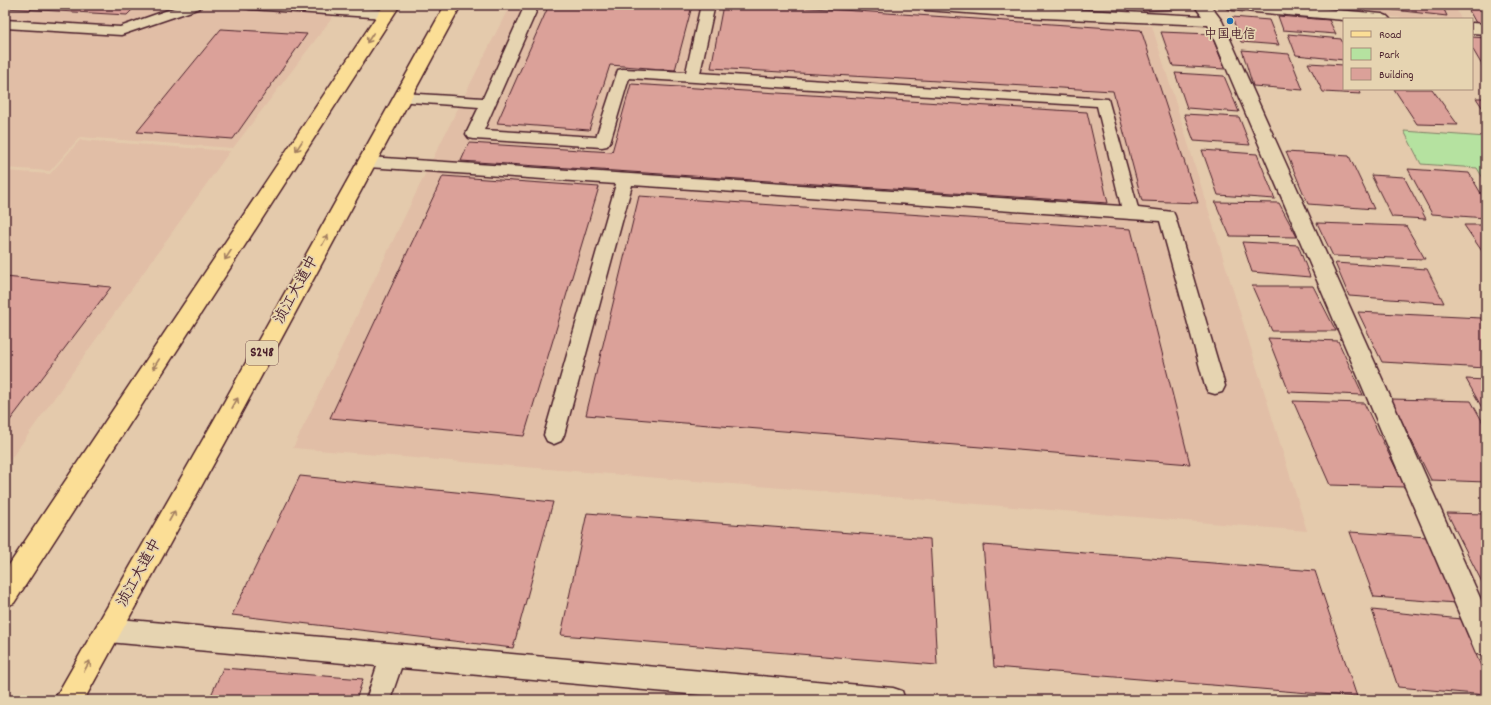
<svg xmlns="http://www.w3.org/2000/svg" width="1491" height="705" font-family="Dekko,'LXGW WenKai TC',sans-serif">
<rect width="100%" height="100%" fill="#e4caac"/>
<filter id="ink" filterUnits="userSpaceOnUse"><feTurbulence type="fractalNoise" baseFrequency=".025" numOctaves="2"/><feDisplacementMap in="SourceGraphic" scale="8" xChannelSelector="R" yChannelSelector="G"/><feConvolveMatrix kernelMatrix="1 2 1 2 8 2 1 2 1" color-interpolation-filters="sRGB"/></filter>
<g filter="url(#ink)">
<path fill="#e1bea6" d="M5 5H342L233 148 80 137 50 171 5 168Z
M510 5H814L1152 26 1307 531 293 448 429 166Z
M1260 5H1454L1461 19H1414Z
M80 140 230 151 5 467V171L50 174Z"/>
<path fill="#b5e2a0" stroke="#808066" d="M1404 131 1486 137V183L1477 168 1421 164Z"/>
<path fill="#dba199" stroke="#4a1f2b" d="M5 5H137L127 15 5 8Z
M549 5H672L692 6 675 70 610 65 589 130 497 123Z
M723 5H767L1141 30 1198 203 1142 201 1113 91 711 68Z
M1078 5H1119L1121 8Z
M1139 5H1184L1187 9 1143 11Z
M1350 5H1442L1447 16Z
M1466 5H1486V24L1476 23Z
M1278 16 1329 20 1336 34 1283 30Z
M1232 17 1269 20 1279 45 1241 42Z
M221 29 307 34 233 139 137 132Z
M1161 32 1211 34 1225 69 1173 66Z
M1288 34 1341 39 1344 46V60L1296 55Z
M1472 37 1486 38V72L1472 48Z
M1242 50 1289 54 1303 90 1253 86Z
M1308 63 1344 65V89H1359L1361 94 1323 92Z
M1175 73 1224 76 1239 112 1187 108Z
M631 84 1087 112 1108 203 461 161 469 143 612 152Z
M1394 89H1432L1458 125 1417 124Z
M1476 98H1486V113Z
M1184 114 1239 117 1250 145 1194 141Z
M1202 150 1257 154 1275 199 1218 195Z
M1286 152 1349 156 1374 209 1308 204Z
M1408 169 1469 173 1486 202V218L1432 214Z
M1371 175 1404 177 1426 219 1392 217Z
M443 176 599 187 524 436 330 418Z
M639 196 1131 229 1190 464 586 415Z
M1215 202 1279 203 1297 237 1230 236Z
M1317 223 1406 226 1425 259 1333 256Z
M1464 225H1486V257Z
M1242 242 1298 245 1310 277 1252 272Z
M1335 263 1427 269 1444 303 1349 296Z
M5 277 111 287 5 427Z
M1252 286H1313L1336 331H1272Z
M1358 312 1481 318 1486 326V368L1382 362Z
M1268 338 1338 341 1363 395 1289 392Z
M1466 379 1486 380V415Z
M1391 399 1471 401 1486 428V482L1431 480Z
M1293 401 1364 403 1405 487 1330 485Z
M300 476 553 502 513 648 232 615Z
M587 513 930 539 937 665 561 635Z
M1447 513 1486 514V590Z
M1350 532 1427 537 1456 603 1374 597Z
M983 545 1315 571 1357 697 994 667Z
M1372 610 1461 619 1486 678V695L1398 687Z
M223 668 363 679 356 700H209Z"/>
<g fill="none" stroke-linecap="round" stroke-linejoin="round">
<defs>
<path id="service" d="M182 5H202L200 8 121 35 5 28V20L120 27Z
M243 5H310L386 10 391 11 393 14 391 17 386 18 250 9 245 8Z
M525 5H539L484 130 596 137 618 70 623 69 686 72 700 9 702 6H712L714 9 700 73 1108 99 1138 208 1173 212 1175 216 1225 386 1222 392 1215 394 1208 392 1205 386 1160 221 632 185 564 435 561 441 554 444 547 441 544 435 616 184 368 167 362 166 360 162 362 158 368 157 1121 206 1097 106 629 78 610 142 607 146 602 147 474 139 469 138 466 134 479 107 397 101 395 98 397 95 402 93 483 98Z
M108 618 893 688 902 691 905 700H755L401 668 390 700H366L377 666 108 642 100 638 96 630 100 622Z"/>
<path id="minor" d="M918 5H988L1202 16 1194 5H1210L1222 21 1486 611V657L1476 653 1208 25 1021 17 926 10 921 8Z
M1225 5H1282L1382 14 1387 16 1390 19 1344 20 1233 10 1228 8Z
M1472 23 1486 24V34L1472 33Z"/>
<path id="primary" d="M384 5H400L14 603 5 607V571Z
M445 5H461L230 434 84 700H54L214 420Z"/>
</defs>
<use href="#service" stroke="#4a1f2b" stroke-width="3"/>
<use href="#minor" stroke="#4a1f2b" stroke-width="3"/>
<use href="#primary" stroke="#4a1f2b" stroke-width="3"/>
<use href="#service" fill="#e6d4b1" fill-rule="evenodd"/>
<use href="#minor" fill="#e6d4b1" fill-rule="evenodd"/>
<use href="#primary" fill="#fbde96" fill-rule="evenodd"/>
</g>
<defs><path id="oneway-shaft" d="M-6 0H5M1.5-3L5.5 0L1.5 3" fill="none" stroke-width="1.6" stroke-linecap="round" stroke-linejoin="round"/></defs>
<g stroke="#a27e60">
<use href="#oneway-shaft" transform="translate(370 38) rotate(123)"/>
<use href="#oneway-shaft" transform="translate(299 146) rotate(123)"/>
<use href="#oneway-shaft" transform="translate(325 240) rotate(-61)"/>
<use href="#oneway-shaft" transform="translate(228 255) rotate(123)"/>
<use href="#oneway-shaft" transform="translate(156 364) rotate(123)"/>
<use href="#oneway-shaft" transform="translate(235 403) rotate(-61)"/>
<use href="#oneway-shaft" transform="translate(172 516) rotate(-61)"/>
<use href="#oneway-shaft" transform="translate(87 666) rotate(-61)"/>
</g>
</g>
<circle fill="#1f6fb2" stroke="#e6d4b1" stroke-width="1.5" cx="1230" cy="21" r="4"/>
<g text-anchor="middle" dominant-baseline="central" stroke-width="3.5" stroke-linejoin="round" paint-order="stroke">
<g font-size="13" fill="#4a1f2b" stroke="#e6d4b1">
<text x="1230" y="35">中国电信</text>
</g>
<rect fill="#e6d4b1" stroke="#795553" stroke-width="1" x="246" y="341" width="32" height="24" rx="3"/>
<g font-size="14" font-weight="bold" fill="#4a1f2b">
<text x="262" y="353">S248</text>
</g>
<g font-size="15" fill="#4a1f2b" stroke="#e6d4b1">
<text transform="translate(297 290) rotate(-61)">浈江大道中</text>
<text transform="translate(140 573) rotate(-61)">浈江大道中</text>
</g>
</g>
<rect width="1491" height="705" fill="none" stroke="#e6d4b1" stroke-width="20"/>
<rect x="10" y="10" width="1471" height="685" fill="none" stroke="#4a1f2b" stroke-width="1.5" filter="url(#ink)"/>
<rect x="1343" y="18" width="130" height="72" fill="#e6d4b1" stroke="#a88c7b"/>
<rect x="1351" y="31" width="20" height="6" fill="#fbde96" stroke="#a88c7b"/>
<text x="1379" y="38" font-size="12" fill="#4a1f2b">Road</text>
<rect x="1351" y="48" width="20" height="12" fill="#b5e2a0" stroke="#a88c7b"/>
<text x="1379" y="58" font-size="12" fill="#4a1f2b">Park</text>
<rect x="1351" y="68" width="20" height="12" fill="#dba199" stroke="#a88c7b"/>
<text x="1379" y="78" font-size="12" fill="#4a1f2b">Building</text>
</svg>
